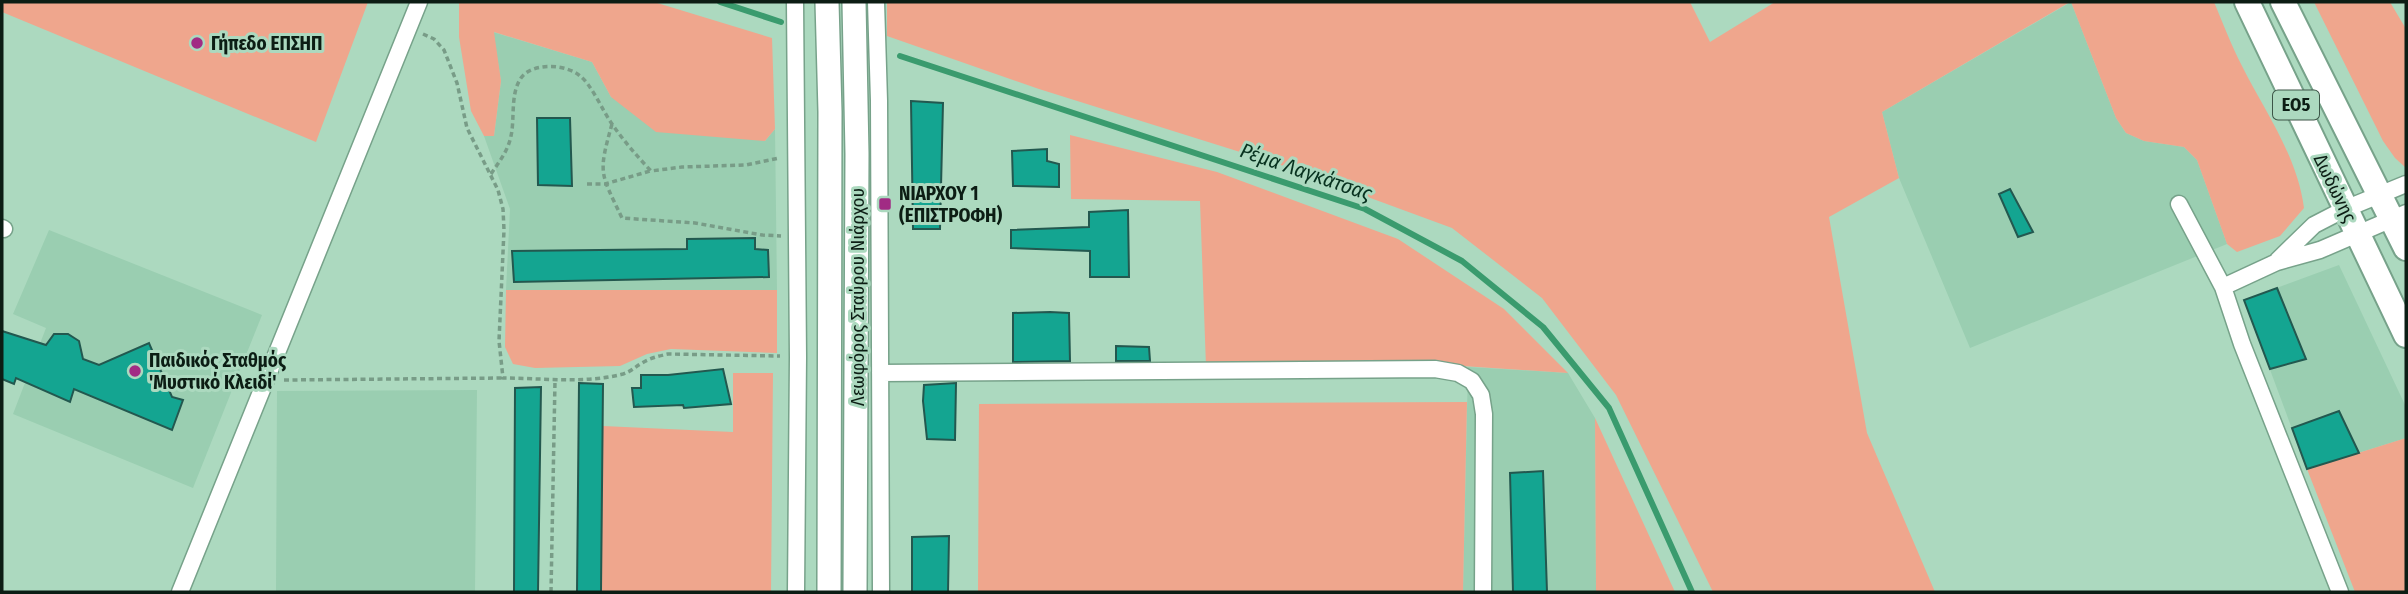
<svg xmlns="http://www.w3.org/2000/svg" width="2408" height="594" font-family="'Fira Sans Condensed',sans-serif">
<rect width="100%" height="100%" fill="#acd9bf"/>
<path fill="#9aceb1" d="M2071 2 2116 118 2126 133 2144 141 2184 147 2197 160 2227 244 1970 348 1899 178 1882 112Z
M493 32 592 62 611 97 765 141 775 129 777 290H506L510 209 484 136H494L501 81Z
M49 230 262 315 193 488 13 414 46 328 13 314Z
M2339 265 2406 407V438L2307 469 2244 300Z
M1468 367 1568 373 1595 418 1596 592H1463Z
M477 390 475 592H276L277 391Z"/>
<path fill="#efa68d" d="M2 2H368L316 142 2 12Z
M459 2H654L772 38 775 129 765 141 656 132 611 97 592 62 494 32 501 81 494 136H484L471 111 459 37Z
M887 2H1690L1710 42 1775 2H2070L1882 112 1899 178 1829 217 1867 433 1935 592H1713L1616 395 1542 298 1452 228 1278 164 1039 89 887 36Z
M2071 2H2214C2223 23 2231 45 2242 66 2265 112 2297 155 2304 208L2280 236 2237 252 2227 244 2197 160 2184 147 2144 141 2126 133 2116 118Z
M2314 2H2390L2406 29V168L2395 158 2383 141Z
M1070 135 1217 172 1398 239 1504 309 1568 373 1447 365 1206 366 1200 201 1071 199Z
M506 290H777V353L671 349 647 354 620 366 535 368 513 364 505 347Z
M733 373H773L771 592H601L603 426 733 432Z
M1467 402 1463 592H978L979 404Z
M1595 418 1675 592H1596Z
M2406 438V592H2355L2307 469Z"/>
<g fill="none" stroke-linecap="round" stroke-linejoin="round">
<path stroke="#3a9b6e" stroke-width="6" d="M720 2 781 22
M900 56 1365 209 1462 261 1543 327 1609 408 1692 592"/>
</g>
<path fill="#14a591" stroke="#23584f" stroke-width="2" d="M911 101 943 103 940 229H913Z
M537 118H570L572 186 538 185Z
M1047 149V161L1059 164V187L1013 186 1012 151Z
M2010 189 2033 232 2018 237 1999 194Z
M1128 210 1129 277H1090V251L1011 248V230L1089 227V212Z
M755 238V249L768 250 769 277 514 282 512 251 687 249V239Z
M2277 288 2306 359 2270 369 2244 300Z
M1050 312 1069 313 1070 361 1013 362V313Z
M2 331 46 345 54 334H68L79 341 83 359 99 365 149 343 172 397 183 400 172 430 74 389 70 402 16 378 14 384 2 379Z
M1116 346 1149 347 1150 361H1116Z
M723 369 731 404 684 408 683 405 634 407 632 388H641V375H668Z
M579 383 603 384 601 592H577Z
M956 383 955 440 927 439 923 401 924 385Z
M541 387 538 592H514L515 388Z
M2339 411 2359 453 2307 469 2292 428Z
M1543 471 1547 592H1513L1510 473Z
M949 536 948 592H912V537Z"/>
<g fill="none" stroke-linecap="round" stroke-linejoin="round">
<defs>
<path id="minor" d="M795 2 798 357 796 592
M876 2 879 101 881 592
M2179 204 2223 287 2242 344 2340 592
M2 228 4 229
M2278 260 2314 225 2345 209 2406 184
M2223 287 2277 262 2320 250 2406 213
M880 373 1435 369 1458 373 1472 381 1481 395 1484 414 1483 592
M180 592 419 2"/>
<path id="secondary" d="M827 2 830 112 829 592
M854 2 857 154 855 592"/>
<path id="primary" d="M2247 2 2406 335
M2283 2 2406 248"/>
</defs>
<use href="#minor" stroke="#77a28a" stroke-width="19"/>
<use href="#secondary" stroke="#77a28a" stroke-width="26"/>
<use href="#primary" stroke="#77a28a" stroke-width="28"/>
<path stroke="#789c87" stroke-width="3.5" stroke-dasharray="5 3.5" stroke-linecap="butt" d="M423 34 434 39 444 50 457 83 467 128 498 190 503 209 504 230 499 341 503 378C541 378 586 384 623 374 632 371 635 367 642 363 650 358 659 356 668 354L780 356
M612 124C598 174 600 172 622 218L695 223 762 235 781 236
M491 174C499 162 508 151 511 136 515 118 510 94 521 78 532 62 567 64 580 76 591 84 602 109 610 121 622 139 636 155 651 171L682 167 746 165 779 158
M587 184H605L650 171
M284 380 503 378
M551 592 555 380"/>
<use href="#minor" stroke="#fff" stroke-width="16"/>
<use href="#secondary" stroke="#fff" stroke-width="23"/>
<use href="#primary" stroke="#fff" stroke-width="24"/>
</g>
<g fill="#a12b84" stroke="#acd9bf" stroke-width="2.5">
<circle cx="197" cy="43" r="7"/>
<rect x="878" y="197" width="14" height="14" rx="3.5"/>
<circle cx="135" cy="371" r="7"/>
</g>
<g text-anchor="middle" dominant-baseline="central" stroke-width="6" stroke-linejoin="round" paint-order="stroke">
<rect fill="#acd9bf" stroke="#3c5547" stroke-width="2" x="2273" y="90.5" width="46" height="29" rx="5"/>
<g font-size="18" font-weight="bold" fill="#0c1d14">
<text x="2296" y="105">ΕΟ5</text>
</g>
<g font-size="19" font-weight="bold" fill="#0c1d14" stroke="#acd9bf" text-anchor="start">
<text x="211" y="43">Γήπεδο ΕΠΣΗΠ</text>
<text x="899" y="193">ΝΙΑΡΧΟΥ 1<tspan x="899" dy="22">(ΕΠΙΣΤΡΟΦΗ)</tspan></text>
<text x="149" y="360">Παιδικός Σταθμός<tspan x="149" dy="22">'Μυστικό Κλειδί'</tspan></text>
</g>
<g font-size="19" fill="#0c1d14" stroke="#acd9bf">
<text transform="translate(2335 188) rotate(64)">Δωδώνης</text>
<text transform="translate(857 297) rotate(-90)">Λεωφόρος Σταύρου Νιάρχου</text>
</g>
<g font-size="21" font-style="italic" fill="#07321f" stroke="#acd9bf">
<text transform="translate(1306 172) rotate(19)">Ρέμα Λαγκάτσας</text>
</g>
</g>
<rect width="2408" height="594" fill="none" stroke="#0c1d14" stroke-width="7"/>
</svg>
